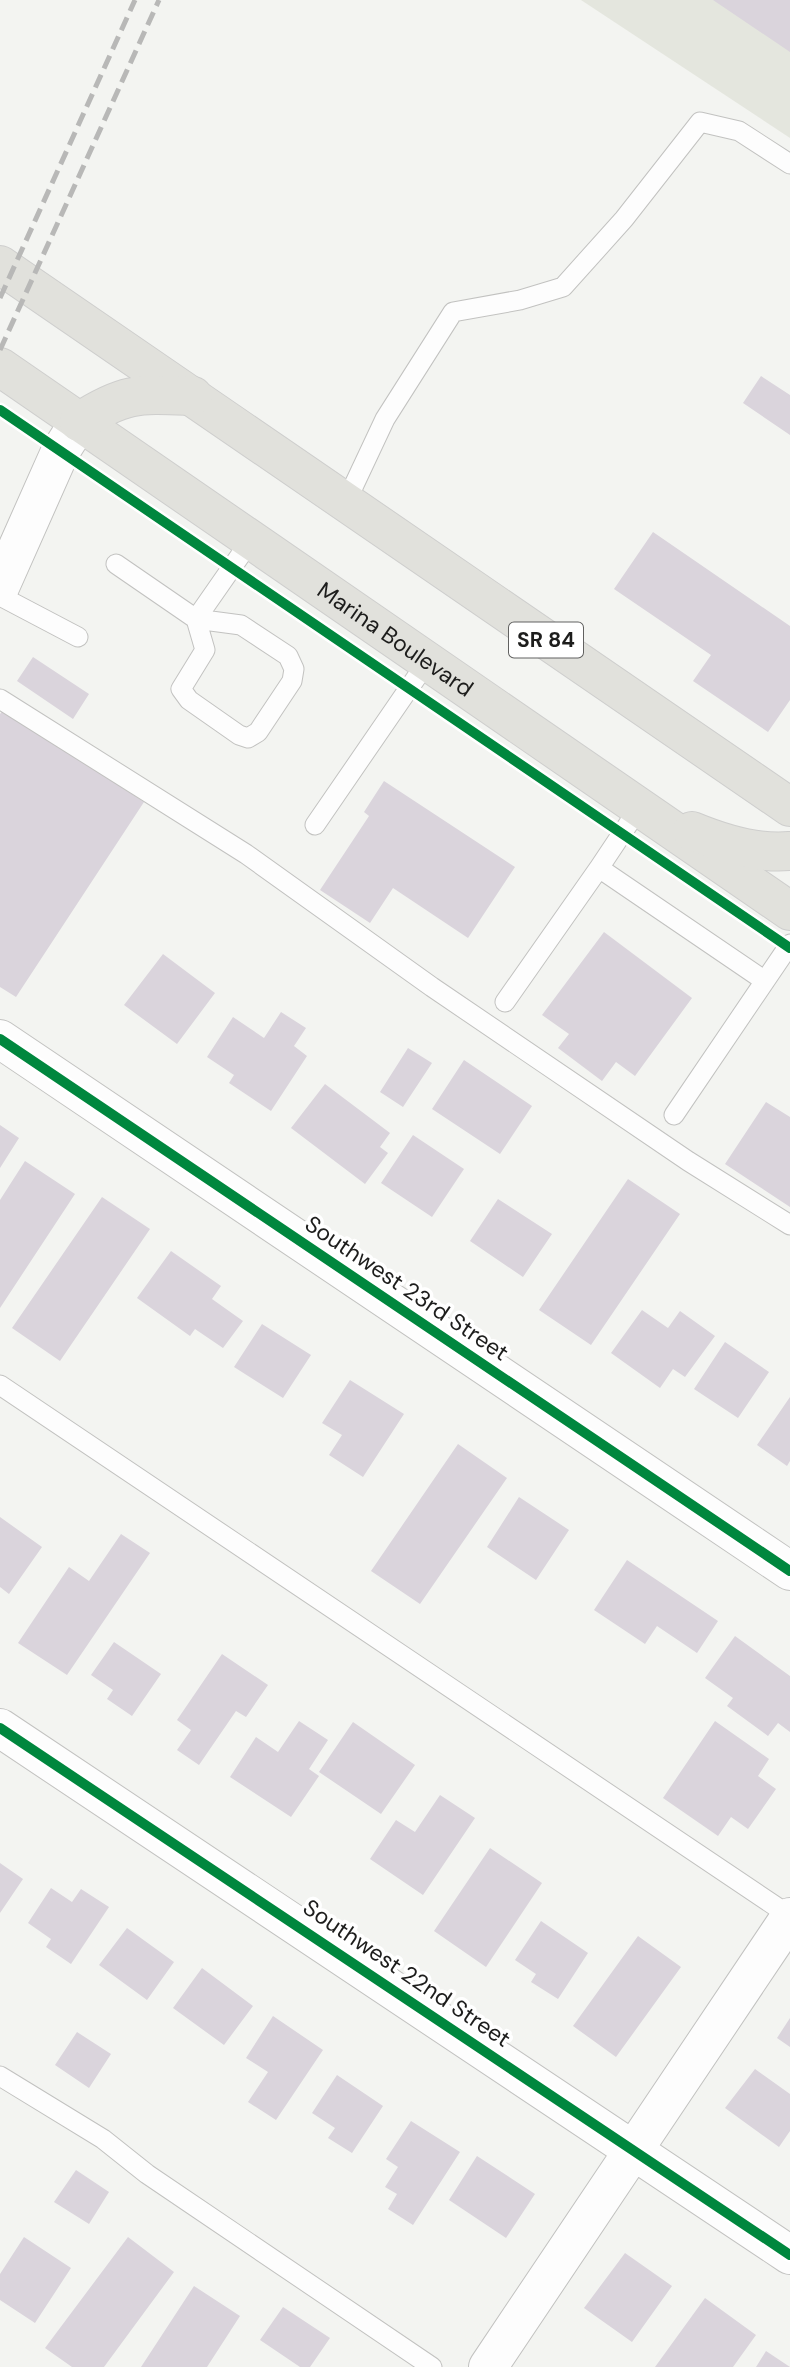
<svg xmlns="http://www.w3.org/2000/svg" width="790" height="2367" font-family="'DM Sans',sans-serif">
<rect width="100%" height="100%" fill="#f3f4f1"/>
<path fill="#e4e6de" d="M581 0H790V138Z"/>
<path fill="#dad4dc" d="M713 0H790V52Z
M761 376 790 395V435L743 403Z
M653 532 790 626V700L768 732 693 681 711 655 614 589Z
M33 657 89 694 73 719 17 681Z
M3 710 144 802 16 997 0 987V714Z
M384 781 515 867 468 938 393 888 370 923 320 890 369 816 364 812Z
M604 932 692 998 635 1076 616 1062 602 1081 558 1048 569 1034 542 1015Z
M163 954 215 993 177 1044 124 1005Z
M281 1012 306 1028 294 1046 307 1056 271 1111 229 1083 234 1075 207 1057 233 1017 264 1038Z
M408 1048 432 1063 403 1107 380 1092Z
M464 1060 532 1106 500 1154 432 1109Z
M325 1084 390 1133 380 1147 388 1153 365 1184 291 1128Z
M766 1102 790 1117V1207L725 1164Z
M0 1125 19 1138 0 1168Z
M413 1135 464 1169 432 1217 381 1183Z
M25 1161 75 1194 0 1308V1200Z
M628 1179 680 1214 591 1345 539 1310Z
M102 1197 150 1229 60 1361 12 1328Z
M498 1199 552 1234 523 1277 470 1241Z
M171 1251 221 1286 212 1299 243 1321 223 1348 195 1329 190 1336 137 1298Z
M642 1310 668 1328 680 1311 715 1336 685 1377 673 1369 660 1388 611 1353Z
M262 1324 311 1355 283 1398 234 1367Z
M725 1342 769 1372 738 1418 694 1389Z
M350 1380 404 1414 363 1477 329 1455 342 1435 322 1423Z
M790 1397V1461L787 1466 757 1445Z
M458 1444 507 1478 420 1604 371 1571Z
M519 1497 569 1530 536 1580 487 1547Z
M0 1517 42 1547 9 1594 0 1587Z
M121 1534 150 1553 67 1675 18 1643 69 1567 89 1581Z
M627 1560 718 1621 697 1653 657 1626 645 1644 594 1610Z
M735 1636 790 1676V1732L778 1723 768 1736 727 1706 733 1698 705 1678Z
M114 1642 161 1674 132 1716 107 1699 113 1690 91 1675Z
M222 1654 268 1685 246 1717 236 1711 199 1765 177 1750 191 1730 177 1720Z
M299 1721 328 1740 309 1769 319 1776 291 1817 230 1777 256 1737 278 1752Z
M715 1721 769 1759 758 1776 776 1789 748 1829 731 1817 718 1836 663 1798Z
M353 1722 415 1765 381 1814 319 1772Z
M440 1795 475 1818 423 1895 370 1859 396 1820 415 1832Z
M490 1848 542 1883 486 1967 434 1931Z
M0 1863 23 1879 0 1913Z
M51 1888 72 1902 81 1889 109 1907 71 1964 46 1947 51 1939 28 1923Z
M541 1921 588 1953 558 1999 531 1982 536 1974 515 1960Z
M127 1928 174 1962 147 2000 99 1965Z
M638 1936 681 1967 616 2057 573 2026Z
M202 1968 253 2006 224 2045 173 2008Z
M273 2016 323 2050 276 2120 248 2102 268 2072 246 2058Z
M790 2018V2047L777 2038Z
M77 2032 111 2054 89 2088 55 2065Z
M755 2069 790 2094V2131L779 2147 725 2108Z
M337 2075 383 2106 352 2153 328 2138 335 2128 312 2113Z
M411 2121 460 2152 413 2225 388 2209 397 2194 385 2187 398 2167 386 2159Z
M477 2156 535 2194 506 2238 449 2200Z
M76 2170 109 2192 89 2224 54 2202Z
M24 2237 71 2268 35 2323 0 2300V2274Z
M128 2237 174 2272 104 2367H72L45 2348Z
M625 2253 672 2286 632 2342 584 2308Z
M194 2286 240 2316 207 2367H141Z
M705 2298 756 2335 733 2367H655Z
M283 2307 330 2338 310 2367H300L260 2340Z
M766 2351 790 2367H756Z"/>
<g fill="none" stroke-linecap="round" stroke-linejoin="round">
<defs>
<path id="service" d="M346 502 385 419 453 312 520 300 563 287 624 219 700 122 739 131 790 164
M116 564 196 619 251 540
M0 596 78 637
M196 619 241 625 288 656 294 669 292 681 258 732 248 738 239 735 189 700 181 689 205 650Z
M0 699 246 854 432 987 688 1161 790 1225
M315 825 427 662
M599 868 639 808
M505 1002 599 868 765 981
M674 1115 790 944
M0 1385 790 1916
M0 2076 103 2139 147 2174 432 2367"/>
<path id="minor" d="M0 587 60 452 79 422
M0 1039 790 1571
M0 1728 790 2255
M488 2367 790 1917"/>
<g id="primary">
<path d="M0 265 790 807"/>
<path id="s1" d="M0 367 790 911"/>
<path d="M79 422C125 392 139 394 193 396"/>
<path d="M692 831C721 843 759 854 790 851"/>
</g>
</defs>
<use href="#service" stroke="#c2c2c0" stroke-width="21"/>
<use href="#minor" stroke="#c2c2c0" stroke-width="40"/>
<use href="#primary" stroke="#cececd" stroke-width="40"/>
<use href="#service" stroke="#fdfdfd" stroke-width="19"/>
<use href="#minor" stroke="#fdfdfd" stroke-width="38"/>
<use href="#primary" stroke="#e1e1dc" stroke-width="38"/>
<path stroke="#b8b8b7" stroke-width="5" stroke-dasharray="14 7" stroke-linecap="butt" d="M0 298 135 0
M0 350 159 0"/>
<defs>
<path id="cycleway" d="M0 410 790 948
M0 1039 790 1571
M0 1728 790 2255"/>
</defs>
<use href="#cycleway" stroke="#fff" stroke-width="15"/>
<use href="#cycleway" stroke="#00873e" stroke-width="10"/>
</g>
<g text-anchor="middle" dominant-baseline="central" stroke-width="7" stroke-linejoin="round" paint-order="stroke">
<rect fill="#fff" stroke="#616160" stroke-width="2" x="509" y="622.5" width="74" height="35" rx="5"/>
<g font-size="21" font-weight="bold" fill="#1d1d1c">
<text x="546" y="640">SR 84</text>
</g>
<g font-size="23" fill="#1d1d1c" stroke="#fff">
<text stroke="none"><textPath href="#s1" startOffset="480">Marina Boulevard</textPath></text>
<text transform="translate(407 1288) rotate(34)">Southwest 23rd Street</text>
<text transform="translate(407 1973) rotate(34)">Southwest 22nd Street</text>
</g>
</g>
</svg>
